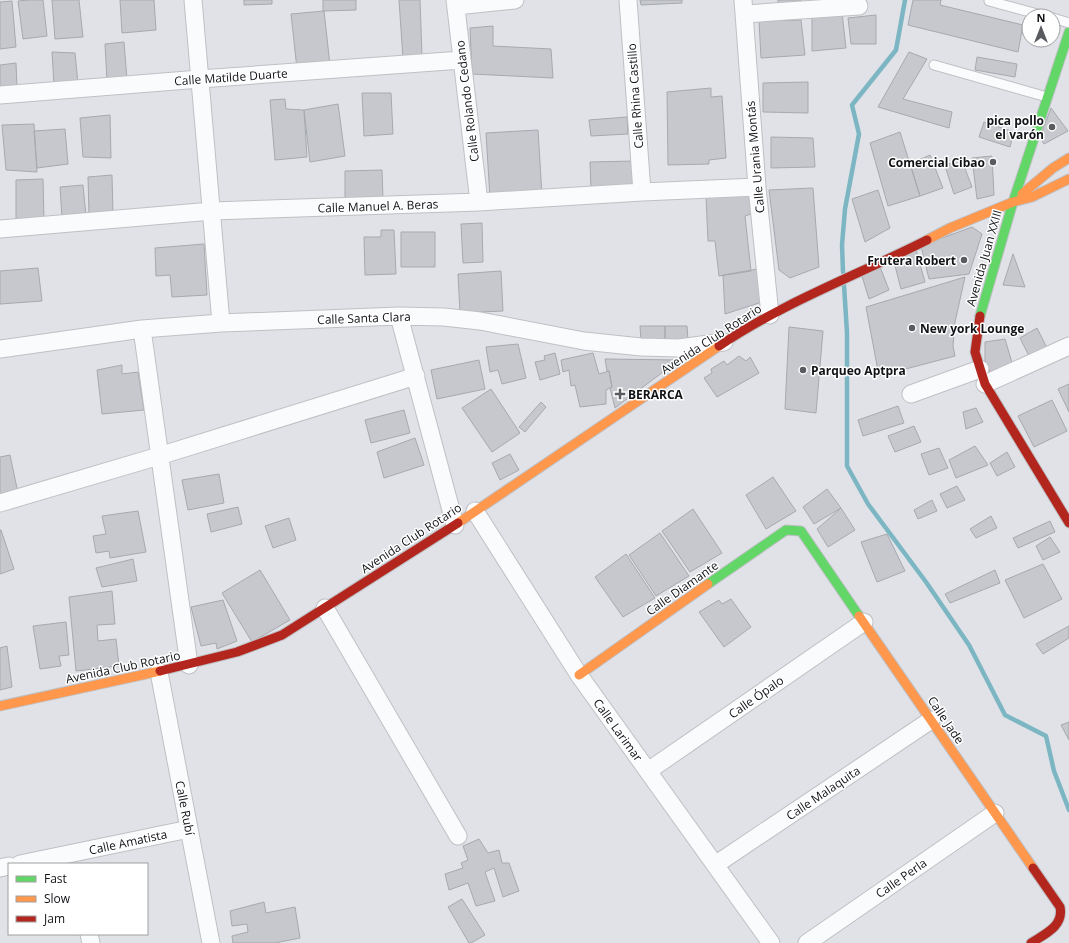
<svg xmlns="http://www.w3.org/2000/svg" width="1069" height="943" font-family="'Open Sans',sans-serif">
<rect width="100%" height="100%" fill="#e0e2e8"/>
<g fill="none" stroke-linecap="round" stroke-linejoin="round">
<path stroke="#7db6c3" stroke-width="4.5" d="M843 272 842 245 845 209 859 134 852 105 896 50 905 0
M844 285 847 333V466L868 504 926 582 969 645 1005 715 1046 736 1054 771 1069 810"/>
</g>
<path fill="#c6c8cd" stroke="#a6a9ad" d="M29 0H43L47 36 23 39 18 1Z
M52 0H79L83 37 55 39Z
M120 0H154L156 30 122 33Z
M244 0H272V4L244 5Z
M323 0H356V10L323 11Z
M399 0H420L422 56 403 59Z
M640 0H682V3L641 5Z
M778 0H801V4L778 5Z
M913 0H941L940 5 1023 25 1018 52 908 25Z
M12 1 16 47 0 49V2Z
M324 11 330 65 297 69 291 14Z
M842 13 846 48 812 51V16Z
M876 15V44H851L848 18Z
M801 20 805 55 761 58 759 21Z
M493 26V46L551 49 553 78 472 74 470 28Z
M124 42 127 80 107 81 105 44Z
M52 52 75 53 78 84 54 85Z
M909 52 927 59 903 99 952 112 949 128 878 107Z
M977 57 1017 64 1015 77 975 70Z
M16 63 17 88 0 90V65Z
M808 82V113L763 112V83Z
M711 88V97L722 96 726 158 709 160V164L668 165 667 92Z
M362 93H391L393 134 364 136Z
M285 99 286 109 304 110 307 157 275 160 270 100Z
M338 104 345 156 310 162 304 110Z
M1051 108 1068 131 1044 144 1040 137Z
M110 115 111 158 83 157 80 118Z
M627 117 628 134 591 136 589 120Z
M984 122 1014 132 1010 147 979 137Z
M34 124 37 172 6 170 2 125Z
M65 129 68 164 37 168 34 131Z
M538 130 542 195 490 198 486 133Z
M900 132 920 196 888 206 870 143Z
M771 137 813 138 815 167 771 168Z
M930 155 943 188 920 196 910 164Z
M992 156 994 195 977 199 972 158Z
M961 158 972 187 954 194 945 166Z
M634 161 636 186 591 190 590 162Z
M382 170 383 199 345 201V171Z
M112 175 113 214 89 215 88 177Z
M43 179 44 221 16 222V180Z
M83 185 86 216 62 218 60 187Z
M813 188 819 267 790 278 779 270 769 190Z
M878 190 890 228 865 242 852 199Z
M750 195 751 214 745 216 751 271 719 276 715 241H708L706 197Z
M482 223 483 262 463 263 461 224Z
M972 227 982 234 969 274 929 279 921 246Z
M381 230H394L396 274 365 275 364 237H381Z
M401 232H435V267H401Z
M204 244 207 295 172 297 170 275 156 276 155 248Z
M916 250 925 282 901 289 893 258Z
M1013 254 1025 287 1003 285Z
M879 264 889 290 869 299 861 273Z
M38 268 42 301 0 304V271Z
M758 269 762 302 725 314 723 275Z
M501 271 503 311 460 313 458 274Z
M965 277 955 322 953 346 955 356 879 376 866 307Z
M640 326H665V342L641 341Z
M665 326H687L688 340 665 342Z
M789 327 823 331 816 413 785 409Z
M1037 328 1047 348 1030 358 1020 338Z
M1005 339 1013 366 991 374 985 361V342Z
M518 344 526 378 502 384 498 370 490 372 486 347Z
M555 353 560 374 540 380 535 362 545 360 544 356Z
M593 353 599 374 609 371 612 387 606 390V404L580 407 575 385 571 386 569 370 563 372 561 360Z
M739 356 746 361 750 357 759 373 717 397 704 378 712 373 711 369 724 361 727 365Z
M605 359 679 360 615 408 610 388 612 387 609 371H607Z
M479 360 485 389 437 399 431 370Z
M122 365V374L138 372 144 410 102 414 97 370Z
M1069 384V412L1058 389Z
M491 389 520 433 492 452 462 408Z
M1052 400 1067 431 1034 447 1018 416Z
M541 402 546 407 525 432 519 427Z
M898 406 904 423 863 436 858 420Z
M976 408 983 422 966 429 963 412Z
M404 410 410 433 371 443 365 420Z
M914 426 921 442 895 452 888 436Z
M415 438 424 465 384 478 377 452Z
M975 446 988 465 956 478 949 460Z
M939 448 948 468 929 475 921 454Z
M1007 452 1015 467 997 476 990 463Z
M510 454 519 470 500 480 492 463Z
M10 455 18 493 0 498V457Z
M219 474 224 503 188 510 182 480Z
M773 477 796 511 766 529 746 495Z
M957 486 965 500 947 508 940 494Z
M827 489 841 508 814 524 803 507Z
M932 500 937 511 918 519 914 510Z
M238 507 242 524 211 532 207 514Z
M841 508 855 530 828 547 817 529Z
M693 509 722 553 690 572 662 531Z
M138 511 146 552 110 558 109 551 96 553 93 536 106 534 102 516Z
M991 516 997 528 976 538 970 529Z
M289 518 296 540 273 548 265 526Z
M1050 521 1055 532 1018 548 1013 538Z
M0 530H1L14 569 0 574Z
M660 533 689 576 656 596 629 555Z
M887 534 905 571 877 582 861 542Z
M1050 537 1060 552 1043 560 1036 546Z
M626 554 655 598 623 617 595 577Z
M133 559 137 581 102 587 96 568Z
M1043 564 1062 599 1024 618 1005 580Z
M260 570 290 620 252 642 222 593Z
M995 570 1000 583 950 603 945 594Z
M112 591 115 624 97 625 98 641 116 639 119 666 76 671 69 597Z
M731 599 751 627 724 647 699 612 719 600 722 604Z
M223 600 237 641 217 649 216 643 201 646 191 607Z
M66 622 69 655 59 656 61 666 40 669 33 626Z
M1069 626V638L1043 654 1036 644Z
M7 646 12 687 0 690V648Z
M1069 722V740L1061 725Z
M479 839 488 853 499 850 502 863H509L519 891 503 897 494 868 485 872 495 901 476 906 468 883 449 890 445 874 463 868 461 863 468 860 463 846Z
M462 899 485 935 471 943H469L448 907Z
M264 902 266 913 295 907 300 938 275 943H233L232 936 248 932 247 924 232 926 230 911Z"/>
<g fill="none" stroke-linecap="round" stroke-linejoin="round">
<defs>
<path id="lane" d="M989 1 1045 16
M1053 18 1069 23
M934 65 1047 97"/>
<path id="street" d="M193 0 221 323
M455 0 479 202
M628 0 642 192
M743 0 757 187 770 315
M456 6 515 0
M745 14 859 6
M0 95 200 79 462 60
M0 229 212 211 479 202 642 192 757 187
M399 316 455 525
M142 329 189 665
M0 349 142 329 221 323 399 316 444 317 480 321 584 341 641 347 679 348 724 342
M985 384 1069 346
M911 394 980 369
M0 503 159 456 416 376
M475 511 579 675 771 943
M325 608 458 836
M159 672 211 943
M648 771 864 622
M20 864 189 829
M715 865 931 720
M0 868 9 866
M89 934 91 943
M807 943 995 813"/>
<path id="fast" d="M980 316 1013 202 1069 32
M708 584 786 530 801 531 859 616"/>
<path id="slow" d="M1022 194 1053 168 1069 158
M927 240 950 228 1013 202 1032 197 1069 179
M458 523 719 346
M859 616 1033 868
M579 675 708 584
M0 706 160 671"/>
<path id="jam" d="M980 316 975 352 985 384 1069 523
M719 346C784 302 858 275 927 240
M160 671 237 652 282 635 458 523
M1031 943C1045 934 1064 926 1060 907L1033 868"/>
</defs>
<use href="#lane" stroke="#bfc0c4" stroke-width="11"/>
<use href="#street" stroke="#bfc0c4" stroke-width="19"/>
<use href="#fast" stroke="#bfc0c4" stroke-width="11"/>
<use href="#slow" stroke="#bfc0c4" stroke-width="11"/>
<use href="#jam" stroke="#bfc0c4" stroke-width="11"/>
<use href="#lane" stroke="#fafbfc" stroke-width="9"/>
<use href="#street" stroke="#fafbfc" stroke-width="17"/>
<use href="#fast" stroke="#63d668" stroke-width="9"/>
<use href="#slow" stroke="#ff974d" stroke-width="9"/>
<use href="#jam" stroke="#b3261e" stroke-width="9"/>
</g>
<g fill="#595b60" stroke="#fff" stroke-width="1.5">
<circle cx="1052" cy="127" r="4"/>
<circle cx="993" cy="162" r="4"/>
<circle cx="964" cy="260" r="4"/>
<circle cx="912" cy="328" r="4"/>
<circle cx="803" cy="370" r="4"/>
<path d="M618 388h4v4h4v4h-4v4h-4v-4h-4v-4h4z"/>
</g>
<g text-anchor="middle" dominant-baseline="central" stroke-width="3" stroke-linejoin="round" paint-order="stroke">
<g font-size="12" fill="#111216" stroke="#fff">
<text transform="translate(231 77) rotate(-4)">Calle Matilde Duarte</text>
<text transform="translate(635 96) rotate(-94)">Calle Rhina Castillo</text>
<text transform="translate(467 101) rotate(-97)">Calle Rolando Cedano</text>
<text transform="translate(755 157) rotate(-95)">Calle Urania Montás</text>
<text transform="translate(378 206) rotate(-2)">Calle Manuel A. Beras</text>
<text transform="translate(984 258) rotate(-74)">Avenida Juan XXIII</text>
<text transform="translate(364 318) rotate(-2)">Calle Santa Clara</text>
<text transform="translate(711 339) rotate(-33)">Avenida Club Rotario</text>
<text transform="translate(411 538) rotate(-33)">Avenida Club Rotario</text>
<text transform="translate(682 588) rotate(-35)">Calle Diamante</text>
<text transform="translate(123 667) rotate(-12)">Avenida Club Rotario</text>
<text transform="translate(756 697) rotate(-35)">Calle Ópalo</text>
<text transform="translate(946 720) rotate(56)">Calle Jade</text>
<text transform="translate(618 730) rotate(54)">Calle Larimar</text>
<text transform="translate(823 793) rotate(-34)">Calle Malaquita</text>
<text transform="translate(185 808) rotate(79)">Calle Rubí</text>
<text transform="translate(128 842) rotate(-12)">Calle Amatista</text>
<text transform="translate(901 878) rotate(-35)">Calle Perla</text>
</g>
<g font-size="12" font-weight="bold" fill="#111216" stroke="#fff" text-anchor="end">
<text x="1044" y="120">pica pollo<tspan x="1044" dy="14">el varón</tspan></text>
<text x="985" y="162">Comercial Cibao</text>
<text x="956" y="260">Frutera Robert</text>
<text x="920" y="328" text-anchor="start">New york Lounge</text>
<text x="811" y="370" text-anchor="start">Parqueo Aptpra</text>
<text x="628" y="394" text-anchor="start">BERARCA</text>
</g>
</g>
<rect x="8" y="863" width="140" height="72" fill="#ffffff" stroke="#a0a0a2"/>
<rect x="16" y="876" width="20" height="6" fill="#63d668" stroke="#a0a0a2"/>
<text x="44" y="883" font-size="12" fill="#111216">Fast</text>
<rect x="16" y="896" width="20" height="6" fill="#ff974d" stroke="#a0a0a2"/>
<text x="44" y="903" font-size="12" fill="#111216">Slow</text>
<rect x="16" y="916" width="20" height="6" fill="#b3261e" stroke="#a0a0a2"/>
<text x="44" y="923" font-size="12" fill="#111216">Jam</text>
<g transform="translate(1041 28)"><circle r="19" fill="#ffffff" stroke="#a0a0a2"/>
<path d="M0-3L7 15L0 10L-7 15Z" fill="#595b60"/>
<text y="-6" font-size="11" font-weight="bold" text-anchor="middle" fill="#111216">N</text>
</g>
</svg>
